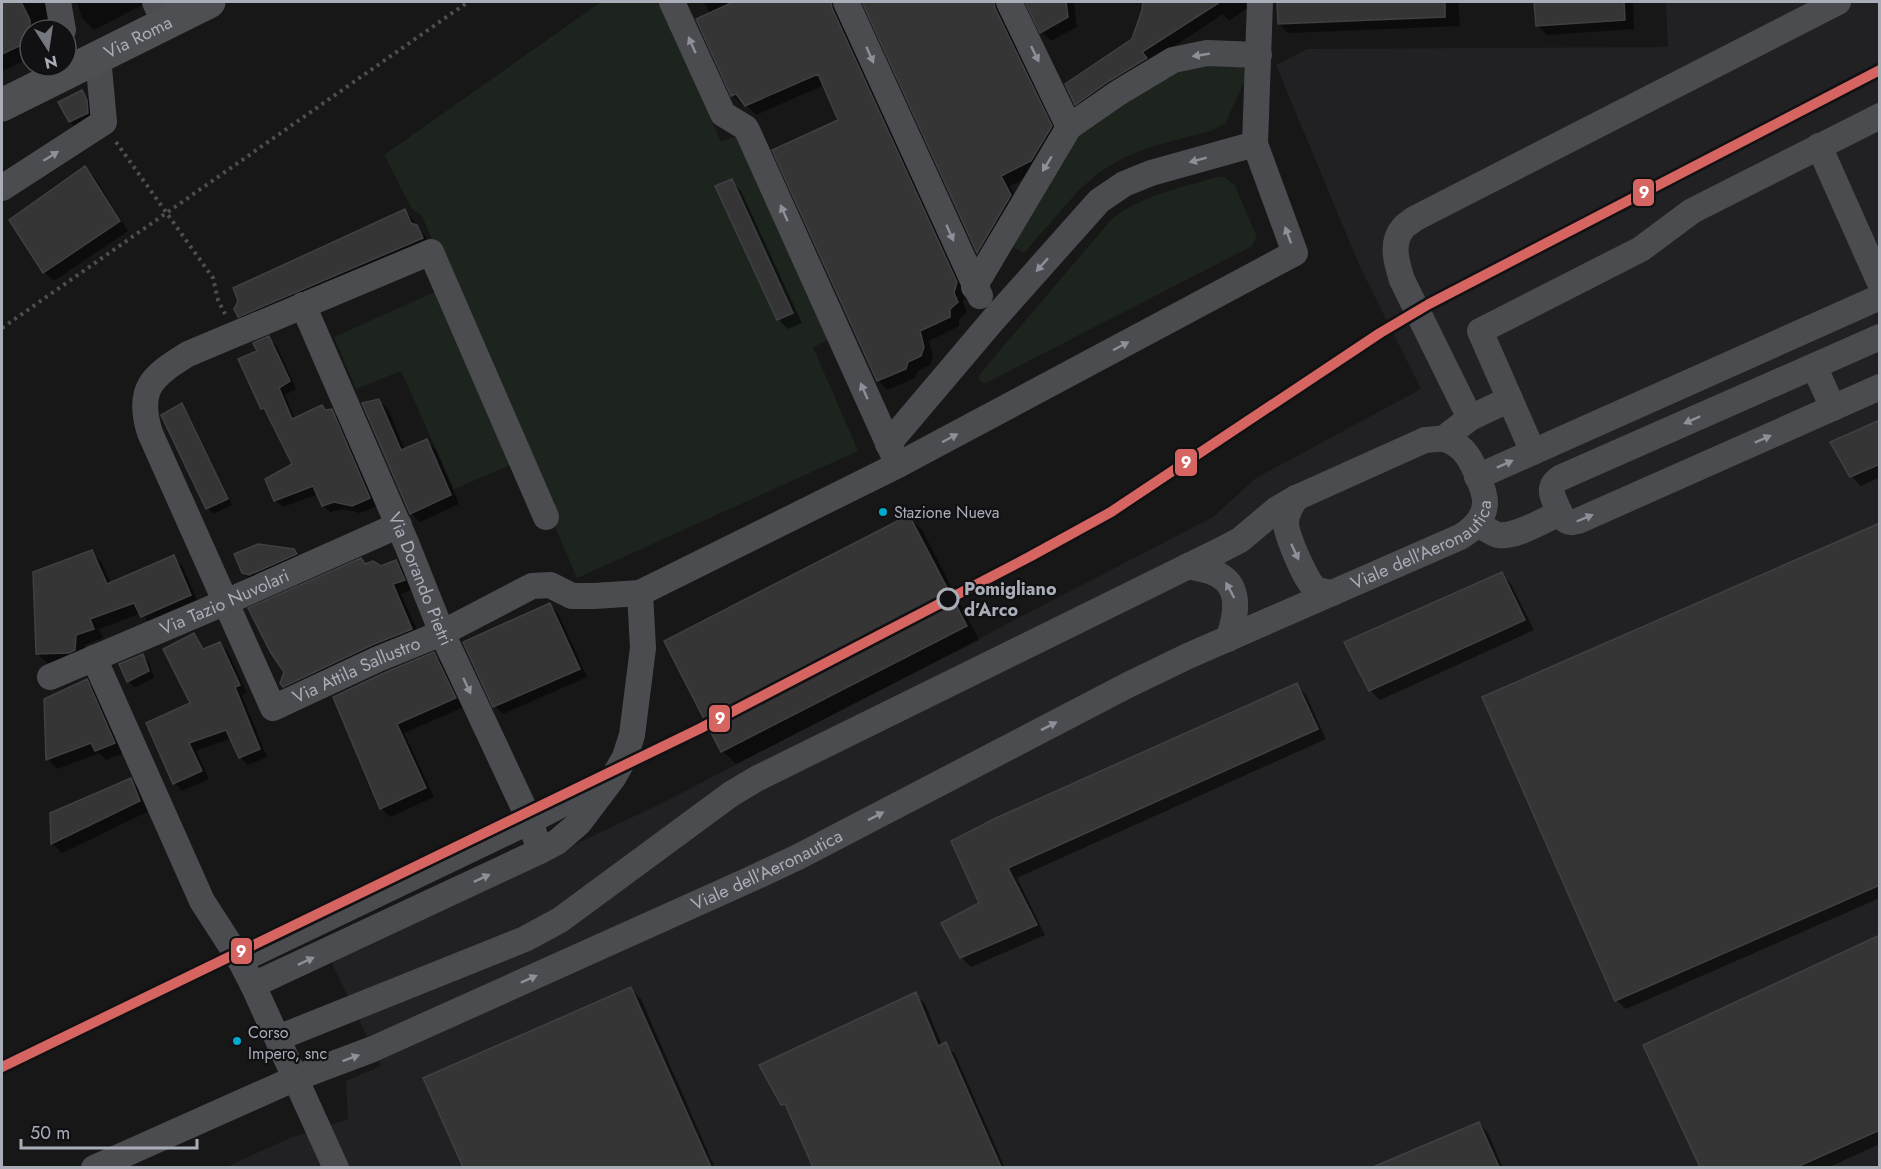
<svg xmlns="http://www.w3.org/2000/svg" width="1881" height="1169" font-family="Jost,sans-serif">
<rect width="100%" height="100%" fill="#171717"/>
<path fill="#212123" d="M1666 2H1879V1167L224 1168 290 1138 348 1119 346 1081 381 1066 331 961 664 802 1213 517 1256 478 1421 389 1360 267 1276 65 1307 49 1668 47Z"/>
<path fill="#1d241e" d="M601 2H658L721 142 739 135 830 339 813 347 858 451 577 578 422 216 412 209 384 155Z
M1183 64 1243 66 1246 72V78L1225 124 1210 131 1150 147 1123 158 1098 173 1077 192 1024 253 1007 244 1072 136Z
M1217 177H1225L1235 186 1256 235V239L1252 246 986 383 980 381 979 377 980 374 1110 221C1140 195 1181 188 1217 177Z
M439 290 513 464 454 489 401 371 356 389 334 337Z"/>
<path fill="#0007" d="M2 2H45L54 30H30V58L2 71Z
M77 2H148L94 30 82 18Z
M704 2H845L966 292 963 303 967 312 959 319V326L929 341 933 357 930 365 918 371 915 378 887 390 878 380 840 121 824 85 756 115 745 104 742 105 733 95 710 14Z
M864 2H1008L1061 137 1041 170 1010 186 1020 206 987 261 978 252Z
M1027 2H1074L1077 27 1051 41 1042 32Z
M1144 2H1177L1179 5 1186 2H1256L1229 21 1223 14 1150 62 1085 113 1076 104 1133 40 1143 10Z
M1278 2H1458L1460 26 1288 33 1279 23Z
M1536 2H1633L1634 29 1547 35 1537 25Z
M82 92 88 98 93 108 94 119 76 128 70 121Z
M85 168 95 178 128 231 54 281 44 272Z
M731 181 741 191 802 323 788 329 778 319Z
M405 211 414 221 417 228 426 237 431 248 249 325 240 316Z
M269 338 276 345 296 389 285 395 295 419 331 411 339 418 377 506 360 513 342 509 330 512 323 505 318 494 283 507 276 500 294 464 268 414 262 408 259 351Z
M379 400 388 409 405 450 427 441 436 450 459 504 420 522 411 513Z
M181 405 187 411 232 505 213 514 208 508Z
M1880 422V477L1861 486 1851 476Z
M909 517 922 530 979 640 736 764 723 751 666 642Z
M1880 524V898L1626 1009 1616 1000Z
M294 550 300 557 250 579 243 572Z
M91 552 101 562 111 584 173 557 183 567 199 605 152 625 141 613 99 629 103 638 85 645 84 660 79 662 47 663 38 654Z
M396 562 405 571 413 589 401 594 421 638 293 695 284 686 366 565 380 567Z
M1502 574 1511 584 1534 630 1380 700 1370 690Z
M550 605 558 613 587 677 503 714 495 706Z
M193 635 205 650 220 644 228 652 247 693 242 695 267 757 248 765 240 757 232 738 196 751 209 779 182 791 175 783 148 724 193 704Z
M434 654 443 663 464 707 404 733 434 797 390 817 381 808 335 697Z
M143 655 149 662 154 678 135 687 128 681Z
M86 681 96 690 124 753 106 760 99 753 57 769 48 759 45 700Z
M1297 685 1306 695 1326 739 1017 878 1045 935 971 967 961 957 981 904 953 842Z
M130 779 140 789 149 811 62 853 52 843Z
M1880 937V1144L1827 1168H1702L1645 1046Z
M631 989 641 999 715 1168H464L425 1079Z
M915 994 925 1004 942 1045 945 1044 955 1054 1005 1168H814L790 1112 783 1104Z
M1479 1123 1488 1133 1503 1168H1382V1165Z"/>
<path fill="#353536" stroke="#3f4043" stroke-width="1.5" d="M2 2H21L30 20V41L2 54Z
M733 2H831L832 8 957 282 954 293 958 302 950 309V317L920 331 924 347 921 356 908 362 906 369 877 381 772 150 838 120 818 74 745 106 736 94 731 96 696 19Z
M862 2H994L995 8 1052 126 1031 161 1001 176 1011 195 977 253Z
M1025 2H1066L1068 17 1040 33Z
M1143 2H1220L1142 52 1147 58 1109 81 1075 105 1065 84 1132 39 1142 10Z
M1277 2H1445V17L1278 24Z
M1534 2H1624L1625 20 1536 26Z
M82 90 87 100 88 113 69 122 58 102Z
M85 166 120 221 43 273 9 220Z
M732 179 793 313 777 320 715 186Z
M405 209 411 223 417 225 423 238 238 317 234 309 238 301 233 288Z
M269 336 290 381 279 388 292 419 322 405 325 410 332 409 370 498 352 506 334 502 322 506 313 486 274 501 265 479 292 464 264 408 261 409 238 359 257 351 253 343Z
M379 399 401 450 427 439 451 495 410 514 362 403Z
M182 403 228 499 206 509 161 415Z
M1880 420V464L1850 477 1830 442Z
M909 515 967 626 721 752 664 641Z
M1880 523V885L1615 1001 1482 697Z
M258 544 294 549 297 554 249 575 242 573 234 554Z
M92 550 107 584 174 555 191 595 141 617 134 603 90 619 94 629 76 635 75 650 69 653 36 654 33 572Z
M361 558 365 564 373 561 381 566 396 560 405 580 393 584 412 629 372 645 283 687 280 683 284 672 271 653 248 608Z
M1502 572 1525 620 1369 691 1344 642Z
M550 603 580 669 493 707 463 642Z
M194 633 203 649 220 642 240 685 235 687 260 749 239 758 226 730 189 743 202 771 173 784 146 723 190 703 163 649Z
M434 652 456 698 397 724 426 788 380 809 333 697 384 673Z
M143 654 149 671 127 682 119 664Z
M87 679 115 743 95 751 91 743 46 760 44 699Z
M1297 683 1318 729 1008 868 1037 925 960 958 941 923 979 903 951 841 996 818Z
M131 778 140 801 51 844 50 813Z
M1880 935V1130L1797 1167H1700L1643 1045Z
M631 987 711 1167H463L423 1078Z
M916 992 938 1046 946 1042 1001 1167H813L785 1104 781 1105 759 1065Z
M1479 1122 1499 1167H1373Z"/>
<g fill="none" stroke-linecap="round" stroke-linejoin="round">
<path stroke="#4d4e52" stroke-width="4" stroke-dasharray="3 4.5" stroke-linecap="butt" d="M116 142 213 278 218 300 225 314
M2 328 468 2"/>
<g stroke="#4b4c50" stroke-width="26">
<path d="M58 2 63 30"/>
<path d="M155 2 165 24"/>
<path d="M672 2 723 114 746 128 898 465"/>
<path d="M846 2 980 296"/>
<path d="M1009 2 1069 127"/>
<path d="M1819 146 1880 283"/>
<path d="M2 188 104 122 98 57"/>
<path d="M974 287 1069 127 1118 93 1173 60 1207 53 1259 55"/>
<path id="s1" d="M303 305 407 545 442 633 530 821 540 851"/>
<path d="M1814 366 1833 408"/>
<path d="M1470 418 1510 399"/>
<path d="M1443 439 1470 418 1402 280C1397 264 1390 243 1403 228 1405 225 1411 222 1414 219L1838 2"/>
<path d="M888 444 993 320 1099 201 1124 184 1151 173 1255 144"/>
<path d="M1533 452 1480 331 1641 249 1692 211 1880 116"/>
<path d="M1477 477 1880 297"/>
<path d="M1296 498C1291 506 1286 513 1286 524 1287 536 1306 582 1315 588 1320 592 1327 592 1333 593"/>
<path d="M1560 513C1554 499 1545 488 1560 478L1880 337"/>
<path id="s2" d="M546 517 431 252 188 354C152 376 136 389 150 433L273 708 378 659 442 633 532 586 550 585 572 596H594L640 593 898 465 1295 253 1255 144 1260 2"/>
<path d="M1477 523C1483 527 1491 533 1498 535 1515 538 1544 520 1560 513 1564 521 1569 524 1578 521L1880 387"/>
<path d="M1188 566C1196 568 1204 569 1212 572 1243 583 1237 615 1228 639"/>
<path d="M94 658 202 901 240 960 253 985 336 1168"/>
<path id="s3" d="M50 677 226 602 399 525"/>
<path d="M240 960 530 821 609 780"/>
<path d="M253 985 540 851 557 842 579 823 613 778 625 757 632 735 643 648 640 593"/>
<path id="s4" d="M94 1168 296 1078 373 1049 751 879 798 857 1128 685 1188 656 1460 537C1472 530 1484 519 1485 504 1486 493 1474 465 1467 455 1462 448 1453 441 1444 439 1438 438 1431 440 1425 440L1296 498 1277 509 1240 540 1219 551 758 778 731 794 560 920 525 939 278 1038"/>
</g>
<path stroke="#4d4f52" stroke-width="33" id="s5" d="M2 105 209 2"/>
<defs>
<path id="rail-1" d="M2 1067 699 729 1031 556 1111 512 1380 333 1429 304 1880 70"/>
</defs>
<use href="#rail-1" stroke="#111113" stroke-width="15"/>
<use href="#rail-1" stroke="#d66562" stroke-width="10"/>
</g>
<defs><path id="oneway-solid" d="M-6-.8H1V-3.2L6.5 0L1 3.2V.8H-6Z" transform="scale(1.5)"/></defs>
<g fill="#8c9099">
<use href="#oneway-solid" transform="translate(692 45) rotate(-114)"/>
<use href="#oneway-solid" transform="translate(1035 54) rotate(64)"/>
<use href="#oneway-solid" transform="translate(870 55) rotate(66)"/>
<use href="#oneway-solid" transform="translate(1201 55) rotate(171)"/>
<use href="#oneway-solid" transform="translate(51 156) rotate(-32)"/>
<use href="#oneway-solid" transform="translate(1198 160) rotate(165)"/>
<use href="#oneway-solid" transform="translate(1047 164) rotate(121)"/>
<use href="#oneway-solid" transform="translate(784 213) rotate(-114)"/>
<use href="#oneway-solid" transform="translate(950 233) rotate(66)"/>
<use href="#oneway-solid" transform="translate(1288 235) rotate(-110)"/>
<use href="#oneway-solid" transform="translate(1042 265) rotate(132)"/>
<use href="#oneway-solid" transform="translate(1121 346) rotate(-28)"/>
<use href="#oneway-solid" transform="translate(864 391) rotate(-114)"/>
<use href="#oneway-solid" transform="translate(1692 420) rotate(156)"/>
<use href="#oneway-solid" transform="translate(950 438) rotate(-28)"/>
<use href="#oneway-solid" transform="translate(1763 439) rotate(-24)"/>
<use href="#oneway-solid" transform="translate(1505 464) rotate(-24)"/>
<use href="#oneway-solid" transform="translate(1585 518) rotate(-23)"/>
<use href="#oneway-solid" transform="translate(1295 552) rotate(65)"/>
<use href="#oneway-solid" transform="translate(1230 590) rotate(-118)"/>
<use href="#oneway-solid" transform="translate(467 686) rotate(65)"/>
<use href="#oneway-solid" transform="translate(1049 726) rotate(-27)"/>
<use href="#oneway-solid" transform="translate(876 816) rotate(-27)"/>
<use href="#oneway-solid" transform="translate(482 878) rotate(-25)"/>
<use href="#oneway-solid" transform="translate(306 961) rotate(-25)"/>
<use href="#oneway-solid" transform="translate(529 979) rotate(-24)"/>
<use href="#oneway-solid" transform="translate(351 1058) rotate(-20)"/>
</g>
<g fill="#00a9ce" stroke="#111113" stroke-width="2">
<circle cx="883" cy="512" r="5"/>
<circle cx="237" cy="1041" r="5"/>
</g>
<circle fill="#111113" stroke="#a8adb8" stroke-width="3" cx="948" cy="599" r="10"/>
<g text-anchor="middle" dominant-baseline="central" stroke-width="4.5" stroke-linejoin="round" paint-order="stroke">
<g font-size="16" fill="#a8adb8" stroke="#111113" text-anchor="start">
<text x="894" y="512">Stazione Nueva</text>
<text x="248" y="1032">Corso<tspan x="248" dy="21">Impero, snc</tspan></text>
</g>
<g font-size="18" fill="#a8adb8" stroke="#111113">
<text stroke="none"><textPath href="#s5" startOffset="152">Via Roma</textPath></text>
<text stroke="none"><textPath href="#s4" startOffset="1470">Viale dell’Aeronautica</textPath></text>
<text stroke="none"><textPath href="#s1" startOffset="298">Via Dorando Pietri</textPath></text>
<text stroke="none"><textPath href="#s3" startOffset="190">Via Tazio Nuvolari</textPath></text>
<text stroke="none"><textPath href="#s2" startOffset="1044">Via Attila Sallustro</textPath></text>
<text stroke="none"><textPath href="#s4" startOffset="736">Viale dell’Aeronautica</textPath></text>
</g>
<g font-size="18" font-weight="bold" fill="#a8adb8" stroke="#111113" text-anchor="start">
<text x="964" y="589">Pomigliano<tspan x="964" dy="21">d’Arco</tspan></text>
</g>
</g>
<g stroke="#111113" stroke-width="2">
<rect x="1632" y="178" width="23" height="29" rx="6" fill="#d66562"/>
<rect x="1174" y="448" width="24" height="29" rx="6" fill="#d66562"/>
<rect x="708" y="704" width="23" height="29" rx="6" fill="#d66562"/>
<rect x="230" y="937" width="23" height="28" rx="6" fill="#d66562"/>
</g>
<g font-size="16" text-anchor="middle" font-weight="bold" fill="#fff">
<text x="1644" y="198">9</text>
<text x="1186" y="468">9</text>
<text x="720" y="724">9</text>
<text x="241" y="957">9</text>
</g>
<rect width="1881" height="1169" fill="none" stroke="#a8adb8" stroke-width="6"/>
<g transform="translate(48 48) rotate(168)"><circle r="28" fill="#111113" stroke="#4d4f55" stroke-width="1.5"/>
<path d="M0-4.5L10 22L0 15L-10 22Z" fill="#757880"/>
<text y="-9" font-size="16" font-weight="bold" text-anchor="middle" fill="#a8adb8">N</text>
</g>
<path d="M21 1139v9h176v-9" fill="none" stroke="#a8adb8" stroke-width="3"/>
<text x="30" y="1139" font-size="18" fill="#a8adb8" stroke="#111113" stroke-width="4.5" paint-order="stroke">50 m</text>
</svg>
